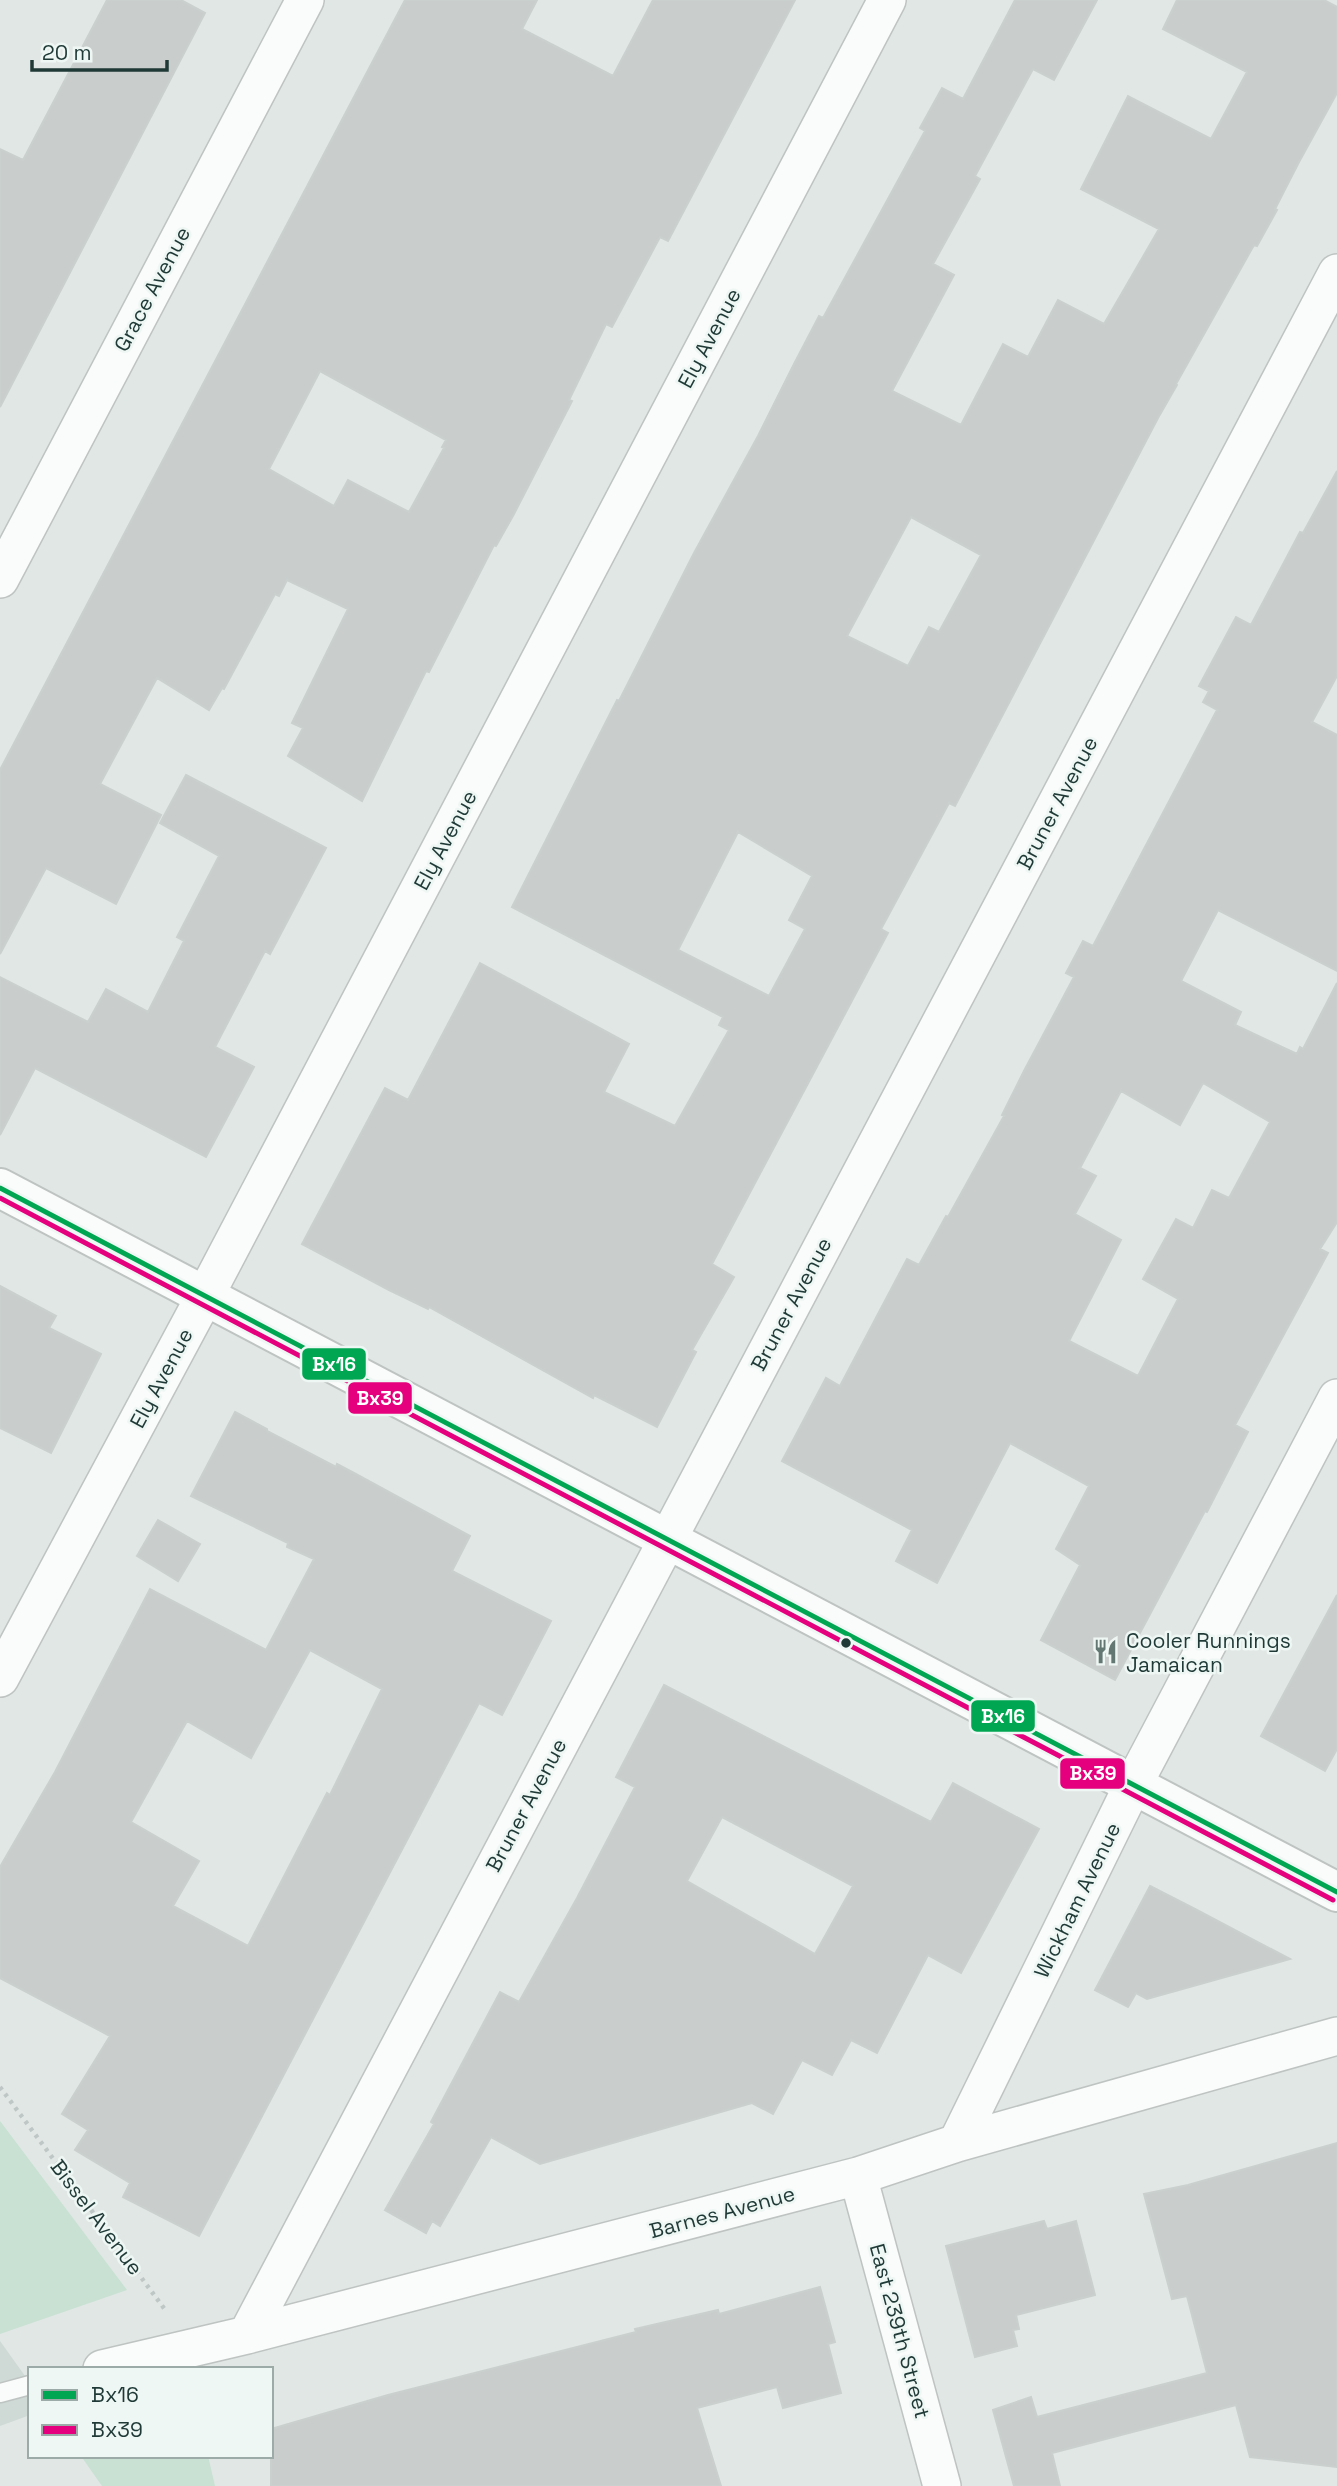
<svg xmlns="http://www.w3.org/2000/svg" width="1337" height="2486" font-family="'Space Grotesk',sans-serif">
<rect width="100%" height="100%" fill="#e1e7e5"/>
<path fill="#cfd9d5" d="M0 2341 30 2383V2415L0 2426Z"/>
<path fill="#c9e1d3" d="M0 2121 127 2290 0 2334Z
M81 2456H208L215 2486H102Z"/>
<path fill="#c9cecd" stroke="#cad0ce" stroke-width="2" fill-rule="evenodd" d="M107 0H181L205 13 0 407V149L23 160Z
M405 0H537L522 29 613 76 653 0H795L668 241 660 237 612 327 606 324 569 400 572 401 514 514 496 546 494 545 429 672 426 671 362 801 288 756 303 728 292 723 348 609 287 580 279 596 275 594 224 689 222 688 209 710 157 678 100 784 161 815 116 904 46 868 0 954V770ZM320 371 446 440 442 447 444 448 409 512 348 480 334 506 269 469Z
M1015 0H1097L1054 80 1033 69 975 176 980 179 933 264 954 275 892 391 961 425 1003 344 1028 357 1058 300 1104 324 1159 229 1081 189 1128 96 1211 139 1247 72 1163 29 1177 0H1324L1337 7V93L1299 162 1275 209 1277 210 1257 246 1254 245 1176 384 1177 385 1158 418 955 806 949 803 881 929 888 933 712 1264 734 1277 692 1350 696 1352 657 1427 594 1395 593 1398 429 1307 428 1309 389 1290 302 1244 385 1088 408 1100 480 963 629 1044 604 1092 675 1126 729 1030 719 1025 723 1017 512 907 617 700 619 701 694 553 758 436 794 364 819 316 823 318 925 131 920 128 942 88 963 99ZM911 517 981 555 939 632 929 627 908 666 847 636ZM738 832 812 876 789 920 805 929 769 996 678 950Z
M1337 471V676L1312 722 1337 735V971L1218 910 1181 981 1241 1012 1235 1025 1297 1054 1300 1047 1303 1049 1337 983V1222L1320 1249 1328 1253 1235 1425 1248 1432 1207 1512 1205 1511 1115 1680 1041 1640 1080 1565 1056 1549 1089 1486 1010 1443 937 1583 896 1561 912 1530 782 1461 826 1378 840 1386 907 1259 919 1265 946 1216 948 1217 1004 1116 1002 1115 1025 1069 1074 977 1066 973 1083 941 1093 946 1217 710 1203 702 1209 691 1199 686 1236 617 1251 625 1300 532 1303 533ZM1203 1083 1270 1122 1229 1198 1212 1190 1193 1228 1176 1219 1143 1279 1178 1299 1138 1376 1069 1341 1121 1240 1075 1214 1096 1176 1080 1168 1121 1091 1180 1125Z
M186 775 326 848 270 954 265 951 215 1047 254 1067 206 1157 35 1068 0 1135V977L88 1022 106 989 148 1012 184 941 177 937 219 856 160 823Z
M0 1286 56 1316 49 1328 101 1354 51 1453 0 1428Z
M235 1412 267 1429V1431L336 1467 337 1464 354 1473 470 1536 452 1571 551 1621 502 1715 479 1703 199 2236 123 2197 130 2183 75 2150 88 2130 62 2114 110 2036 0 1978V1867L55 1772 150 1589 266 1650 314 1559 287 1547 288 1543 191 1496ZM310 1650 382 1689 330 1795 327 1793 248 1946 173 1906 199 1861 131 1822 187 1721 251 1758Z
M158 1520 200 1544 178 1581 137 1556Z
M1337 1595V1749L1325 1771 1261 1736Z
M664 1685 931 1822 953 1783 1039 1829 961 1973 928 1955 877 2053 851 2040 832 2075 802 2060 773 2114 752 2103 540 2164 491 2137 440 2226 432 2221 426 2233 385 2210 434 2124 431 2122 500 1992 519 2002 577 1898 635 1787 616 1777ZM722 1817 853 1886 815 1954 687 1881Z
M1150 1886 1195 1909 1290 1959 1147 1999 1136 1993 1128 2007 1095 1990Z
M1337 2143V2467L1250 2457 1236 2405 1052 2453 1060 2486H1014L993 2410 1031 2397 1037 2417 1207 2373 1187 2296 1172 2299 1144 2194 1188 2185Z
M1044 2221 1047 2229 1076 2221 1095 2295 1016 2315 1019 2329 1013 2330 1017 2346 975 2357 946 2246Z
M820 2287 835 2342 828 2344 841 2393 783 2408 777 2387 697 2408 721 2486H271V2429L388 2395 636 2332 635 2329 718 2310 719 2314Z"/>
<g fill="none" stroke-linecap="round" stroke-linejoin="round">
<defs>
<path id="service" d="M0 2393 30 2385"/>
<path id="minor" d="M0 579 305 0
M0 1678 205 1296 887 0
M957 2143 1133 1785 1337 1398
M858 2176 942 2486
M247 2335 1337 273
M102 2369 247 2335 858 2176 957 2143 1337 2036"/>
<path id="tertiary" d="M0 1188 1337 1892"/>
</defs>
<use href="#service" stroke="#bec4c2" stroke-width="21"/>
<use href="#minor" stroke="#bec4c2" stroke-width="40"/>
<use href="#tertiary" stroke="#bec4c2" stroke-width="42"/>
<path stroke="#bfc7c6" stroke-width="4.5" stroke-dasharray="3.5 5" stroke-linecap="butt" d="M0 2087 166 2311"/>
<use href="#service" stroke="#fafbfb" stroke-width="18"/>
<use href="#minor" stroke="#fafbfb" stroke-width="37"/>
<use href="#tertiary" stroke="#fafbfb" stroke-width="38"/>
<defs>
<path id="bus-1" d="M0 1188 1337 1892"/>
<path id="bus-2" d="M0 1198 1333 1900"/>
</defs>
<use href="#bus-1" stroke="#eff7f4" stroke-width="10"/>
<use href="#bus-2" stroke="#eff7f4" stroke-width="10"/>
<use href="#bus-1" stroke="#00a651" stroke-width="5"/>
<use href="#bus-2" stroke="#e5007d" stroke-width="5"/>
</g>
<defs>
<symbol id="restaurant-bare" viewBox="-9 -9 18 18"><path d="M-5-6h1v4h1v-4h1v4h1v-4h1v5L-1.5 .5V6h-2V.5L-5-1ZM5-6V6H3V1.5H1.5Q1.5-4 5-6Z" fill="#637773" stroke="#eff7f4" stroke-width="2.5" paint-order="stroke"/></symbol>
</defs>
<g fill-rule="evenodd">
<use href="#restaurant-bare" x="1088" y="1634" width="35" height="35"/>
</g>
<circle fill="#1f3a36" stroke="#eff7f4" stroke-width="2.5" cx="846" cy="1643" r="6"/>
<g text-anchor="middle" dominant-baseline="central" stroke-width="5" stroke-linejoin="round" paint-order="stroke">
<g font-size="21" fill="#1f3a36" stroke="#eff7f4">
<text transform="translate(152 289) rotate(-62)">Grace Avenue</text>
<text transform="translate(709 338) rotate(-62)">Ely Avenue</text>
<text transform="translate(1057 803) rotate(-62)">Bruner Avenue</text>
<text transform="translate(445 840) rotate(-62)">Ely Avenue</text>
<text transform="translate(791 1304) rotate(-62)">Bruner Avenue</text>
<text transform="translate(161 1378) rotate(-62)">Ely Avenue</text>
<text transform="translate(526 1805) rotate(-62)">Bruner Avenue</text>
<text transform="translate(1077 1900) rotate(-64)">Wickham Avenue</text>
<text transform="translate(722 2212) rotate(-15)">Barnes Avenue</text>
<text transform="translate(97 2217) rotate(53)">Bissel Avenue</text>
<text transform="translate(900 2331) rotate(75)">East 239th Street</text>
</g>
<g font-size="21" fill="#1f3a36" stroke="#eff7f4" text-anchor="start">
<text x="1126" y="1640">Cooler Runnings<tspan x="1126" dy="24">Jamaican</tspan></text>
</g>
</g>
<g stroke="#eff7f4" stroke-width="2.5">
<rect x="301" y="1347" width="66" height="34" rx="7" fill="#00a651"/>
<rect x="347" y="1381" width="66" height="34" rx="7" fill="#e5007d"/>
<rect x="970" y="1699" width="66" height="34" rx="7" fill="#00a651"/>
<rect x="1059" y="1757" width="67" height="33" rx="7" fill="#e5007d"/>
</g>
<g font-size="19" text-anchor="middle" font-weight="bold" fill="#fff">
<text x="334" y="1371">Bx16</text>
<text x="380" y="1405">Bx39</text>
<text x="1003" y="1723">Bx16</text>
<text x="1093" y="1780">Bx39</text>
</g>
<rect x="28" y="2367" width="245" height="91" fill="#eff7f4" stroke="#9caba8" stroke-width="2"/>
<rect x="42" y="2390" width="35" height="10" fill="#00a651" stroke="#9caba8" stroke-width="2"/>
<text x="91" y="2402" font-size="21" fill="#1f3a36">Bx16</text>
<rect x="42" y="2425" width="35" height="10" fill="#e5007d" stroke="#9caba8" stroke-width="2"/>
<text x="91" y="2437" font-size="21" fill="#1f3a36">Bx39</text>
<path d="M32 60v10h135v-10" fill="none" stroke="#1f3a36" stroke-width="3.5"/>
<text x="42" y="60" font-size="21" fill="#1f3a36" stroke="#eff7f4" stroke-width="5" paint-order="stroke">20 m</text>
</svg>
